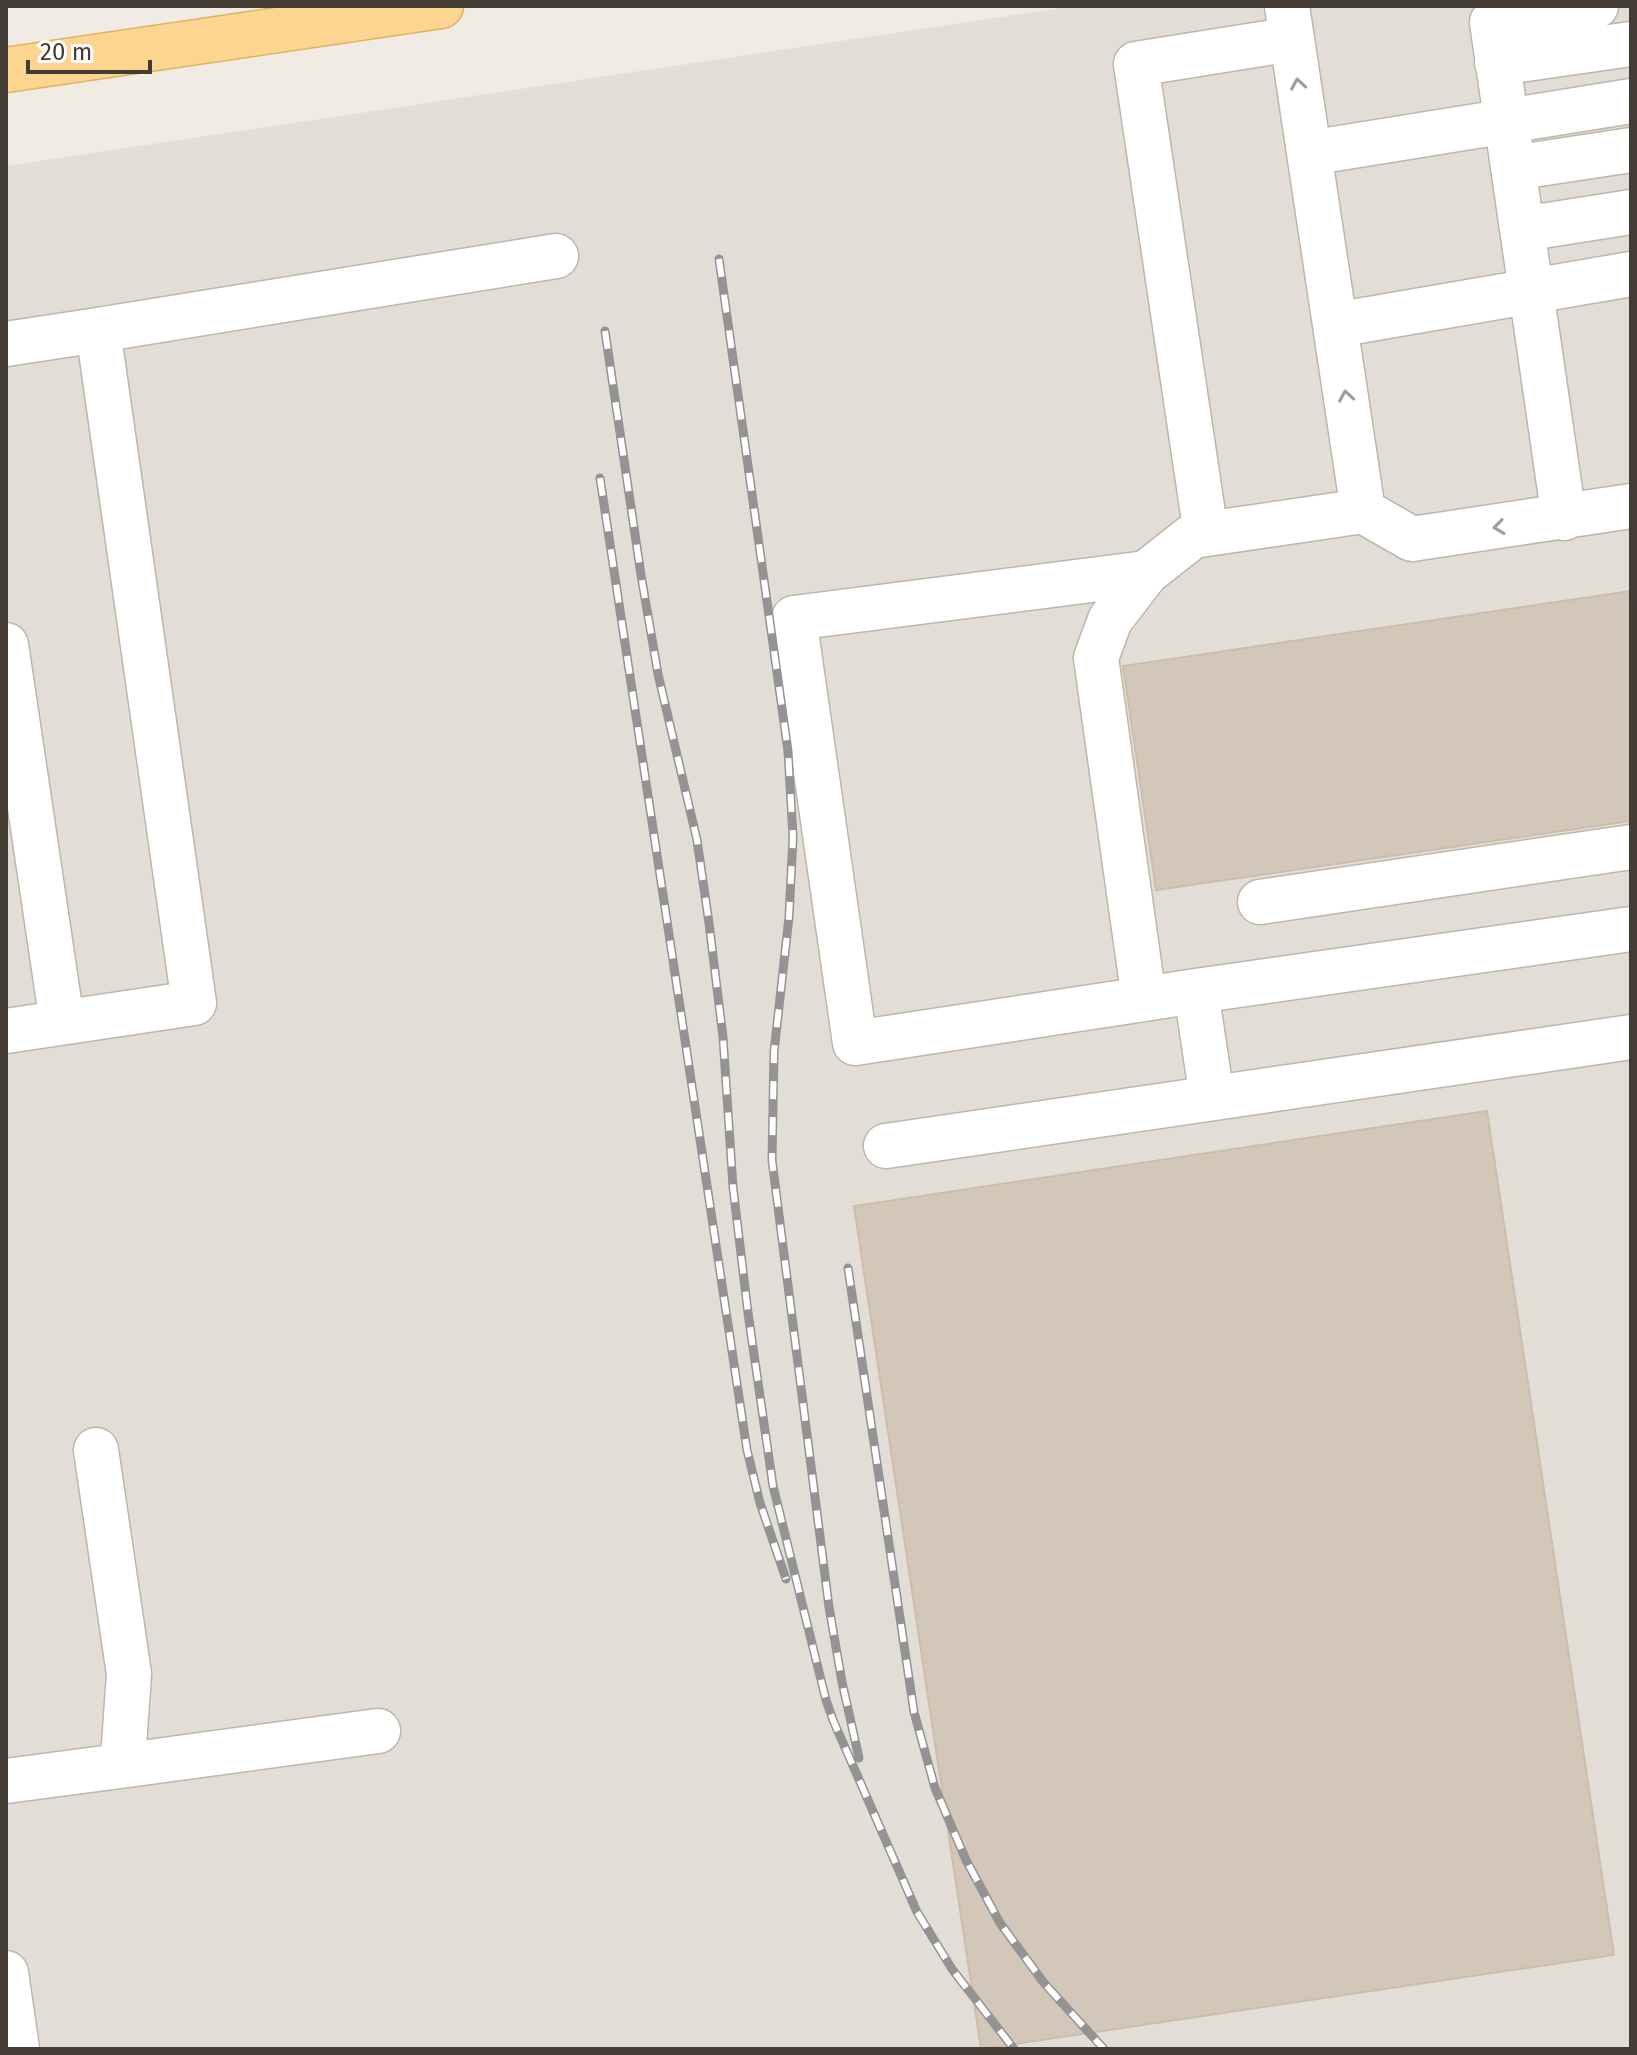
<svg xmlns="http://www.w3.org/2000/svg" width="1637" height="2055" font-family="'Fira Sans',sans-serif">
<rect width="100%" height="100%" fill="#f1ece3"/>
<path fill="#e3ddd8" d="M1075 6H1631V2049H6V166Z"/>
<path fill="#d2c7b9" stroke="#cdbeac" stroke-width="2" d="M1631 591V821L1156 890 1123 666Z
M1487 1111 1614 1955 981 2049 854 1206Z"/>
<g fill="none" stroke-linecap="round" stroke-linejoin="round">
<defs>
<path id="minor" d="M1287 6 1363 511 1412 539 1631 506
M1497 63 1631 44
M1309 153 1631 101
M1513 168 1631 150
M1522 229 1631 212
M1335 325 1631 274
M98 330 556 256
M6 344 98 330 194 1003 6 1031
M1564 518 1492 22 1596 6
M1206 534 1136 64 1292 39
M6 645 62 1022
M1260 902 1631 847
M1196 991 1631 929
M1144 999 855 1043 794 618 1146 573
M1212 1098 1196 991 1144 999 1096 658 1110 620 1146 573 1193 536 1363 511
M886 1146 1631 1037
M120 1766 378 1731
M6 1781 120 1766 124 1745 129 1674 96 1450
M6 1973 17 2049"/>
<path id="major" d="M6 70 441 6"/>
</defs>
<use href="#minor" stroke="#bfb6a9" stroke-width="47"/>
<use href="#major" stroke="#e0b262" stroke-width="47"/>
<use href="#minor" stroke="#fff" stroke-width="44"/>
<use href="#major" stroke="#fcd691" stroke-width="44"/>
<defs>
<path id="rail" d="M719 259 788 751 793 837 789 917 774 1052 772 1160 829 1607 842 1682 859 1758
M605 331 641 575 658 674 697 840 709 923 723 1037 733 1187 748 1313 773 1486 826 1700 833 1720 917 1912 952 1969 1014 2049
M600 478 747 1450 760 1503 786 1579
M848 1268 914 1712 935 1788 966 1860 1000 1923 1044 1983 1104 2049"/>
</defs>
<use href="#rail" stroke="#939393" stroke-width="9"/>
<use href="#rail" stroke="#fff" stroke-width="6" stroke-dasharray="18" stroke-linecap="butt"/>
</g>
<defs><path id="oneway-chevron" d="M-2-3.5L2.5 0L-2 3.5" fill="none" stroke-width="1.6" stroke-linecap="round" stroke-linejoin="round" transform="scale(2)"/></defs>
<g stroke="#a19e99">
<use href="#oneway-chevron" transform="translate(1298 84) rotate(-99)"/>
<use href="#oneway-chevron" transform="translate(1346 396) rotate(-99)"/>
<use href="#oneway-chevron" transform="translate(1499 527) rotate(172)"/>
</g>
<rect width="1637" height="2055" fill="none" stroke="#433c33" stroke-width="16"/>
<path d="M28 60v12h122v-12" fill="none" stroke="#433c33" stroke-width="4"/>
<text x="40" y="60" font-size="24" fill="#433c33" stroke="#ffffff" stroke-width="6" paint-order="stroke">20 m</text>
</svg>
